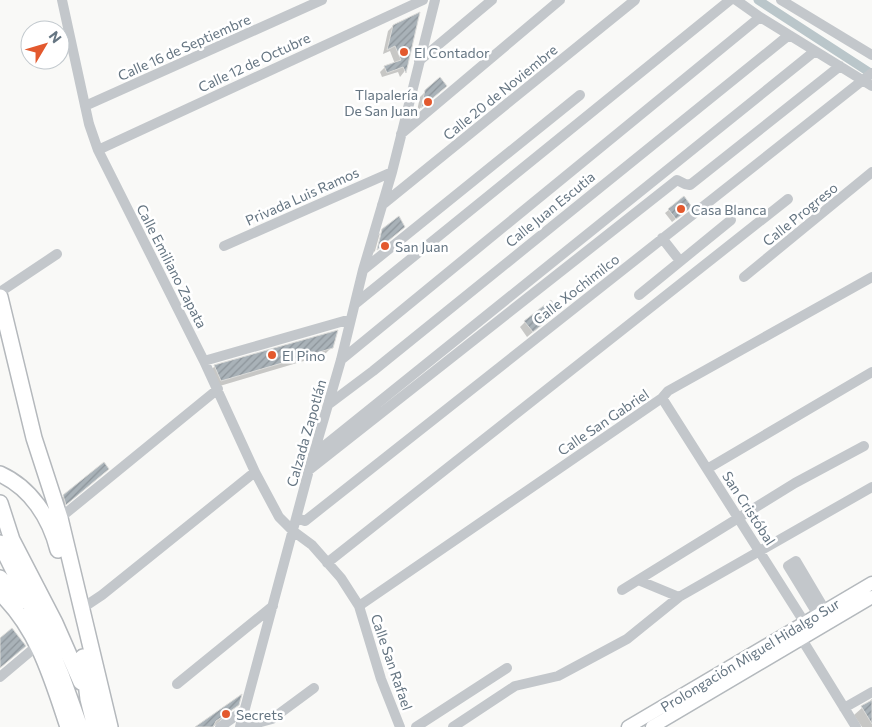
<svg xmlns="http://www.w3.org/2000/svg" width="872" height="727" font-family="Commissioner,sans-serif">
<defs>
<pattern id="building-hatch" width="6" height="6" patternUnits="userSpaceOnUse" patternTransform="scale(1.25)"><rect width="6" height="6" fill="#a9b2b8"/><path d="M-1 1l2-2M0 6l6-6M5 7l2-2" fill="none" stroke="#8d959b"/></pattern>
</defs>
<rect width="100%" height="100%" fill="#f9f9f7"/>
<path fill="#0003" d="M418 14 404 72 400 77 398 72 382 77 380 72 385 67 395 64 390 51 383 54 388 31 393 26Z
M426 91H440L417 111 420 97Z
M683 198 687 210 672 222 665 213Z
M380 233 375 251 373 253 377 236Z
M558 311 527 337 520 327 525 322Z
M336 332 332 347 324 355 213 388 207 374 214 367Z
M102 474 60 509 58 501 64 496Z
M872 699V727H862L854 715Z
M238 705 213 727H197Z"/>
<g fill="none" stroke-linecap="round" stroke-linejoin="round">
<path stroke="#bac6ca" stroke-width="9" d="M758 0 872 74"/>
</g>
<path fill="url(#building-hatch)" stroke="#dbdbd9" d="M420 12 406 73 403 67 387 73 384 66 401 60 395 46 387 50 393 25Z
M440 77 447 86 421 108 425 90Z
M684 196 692 207 676 219 668 209Z
M399 216 405 227 377 250 382 229Z
M551 300 559 311 533 332 524 321Z
M338 330 333 348 221 381 214 365Z
M104 462 109 469 66 505 63 495Z
M12 628 26 646 0 668V638Z
M242 694 239 705 216 721 213 727H195Z
M872 700V724L861 706Z"/>
<g fill="none" stroke-linecap="round" stroke-linejoin="round">
<defs>
<path id="major" d="M628 727 872 583
M652 727 872 597"/>
<path id="highway" d="M0 297 34 438 60 518 110 727
M0 474C31 488 50 518 58 550
M0 503 12 540 55 623 81 682
M0 543 39 622 62 677 80 727
M0 578 21 601
M0 593C38 629 52 679 68 727
M83 657 88 699 95 727"/>
</defs>
<use href="#major" stroke="#b4b9bd" stroke-width="15"/>
<use href="#highway" stroke="#b4b8bc" stroke-width="18"/>
<path stroke="#c3c7cb" stroke-width="10" d="M62 0 89 124 98 150 204 361 255 472 279 517 293 531 312 545 341 578 359 606 381 679 400 727
M736 0 760 17 872 86
M781 0 872 55
M419 61 492 0
M85 106 322 0
M401 134 560 0
M98 150 423 0
M382 205 635 0
M662 238 680 261
M224 246 392 172
M363 270 580 95
M744 277 872 172
M0 292 57 254
M639 295 731 220
M355 304 730 0
M341 360 760 17
M204 361 351 319
M662 398 808 628
M329 404 373 371 789 35
M313 455 815 51
M707 469 872 372
M309 470 677 180 685 184 690 185 840 66
M60 518 218 389
M297 518 305 521 872 73
M327 563 788 199
M638 580 679 597 872 487
M622 590 795 483 864 446
M359 606 662 398 668 391 872 277
M81 609 102 595 255 472
M818 615 788 566 796 561 825 610
M798 633 856 727
M0 677 38 645
M177 684 273 606
M844 708 872 692
M241 722H261L272 719 314 688
M220 727 244 710
M240 727 309 470 341 360 363 270 392 172 435 0
M416 727 507 668
M453 727 515 686 558 676 627 639 679 597"/>
<use href="#major" stroke="#fff" stroke-width="12"/>
<use href="#highway" stroke="#fff" stroke-width="15"/>
</g>
<g fill="#e3592e" stroke="#fff" stroke-width="2">
<circle cx="404" cy="52" r="5"/>
<circle cx="428" cy="102" r="5"/>
<circle cx="681" cy="209" r="5"/>
<circle cx="385" cy="246" r="5"/>
<circle cx="272" cy="355" r="5"/>
<circle cx="226" cy="714" r="5"/>
</g>
<g text-anchor="middle" dominant-baseline="central" stroke-width="5" stroke-linejoin="round" paint-order="stroke">
<g font-size="14" fill="#657582" stroke="#fff">
<text transform="translate(184 47) rotate(-24)">Calle 16 de Septiembre</text>
<text transform="translate(254 62) rotate(-25)">Calle 12 de Octubre</text>
<text transform="translate(500 92) rotate(-39)">Calle 20 de Noviembre</text>
<text transform="translate(302 196) rotate(-24)">Privada Luis Ramos</text>
<text transform="translate(550 209) rotate(-39)">Calle Juan Escutia</text>
<text transform="translate(800 214) rotate(-39)">Calle Progreso</text>
<text transform="translate(172 266) rotate(63)">Calle Emiliano Zapata</text>
<text transform="translate(576 289) rotate(-38)">Calle Xochimilco</text>
<text transform="translate(603 422) rotate(-34)">Calle San Gabriel</text>
<text transform="translate(306 433) rotate(-74)">Calzada Zapotlán</text>
<text transform="translate(749 508) rotate(57)">San Cristóbal</text>
<text transform="translate(750 655) rotate(-31)">Prolongación Miguel Hidalgo Sur</text>
<text transform="translate(392 662) rotate(71)">Calle San Rafael</text>
</g>
<g font-size="14" fill="#657582" stroke="#fff" text-anchor="start">
<text x="414" y="52">El Contador</text>
<text x="418" y="94" text-anchor="end">Tlapalería<tspan x="418" dy="16">De San Juan</tspan></text>
<text x="691" y="209">Casa Blanca</text>
<text x="395" y="246">San Juan</text>
<text x="282" y="355">El Pino</text>
<text x="236" y="714">Secrets</text>
</g>
</g>
<g transform="translate(45 45) rotate(52)"><circle r="24" fill="#ffffff" stroke="#c1c8cd"/>
<path d="M0-4L9 19L0 12L-9 19Z" fill="#e3592e"/>
<text y="-8" font-size="14" font-weight="bold" text-anchor="middle" fill="#657582">N</text>
</g>
</svg>
